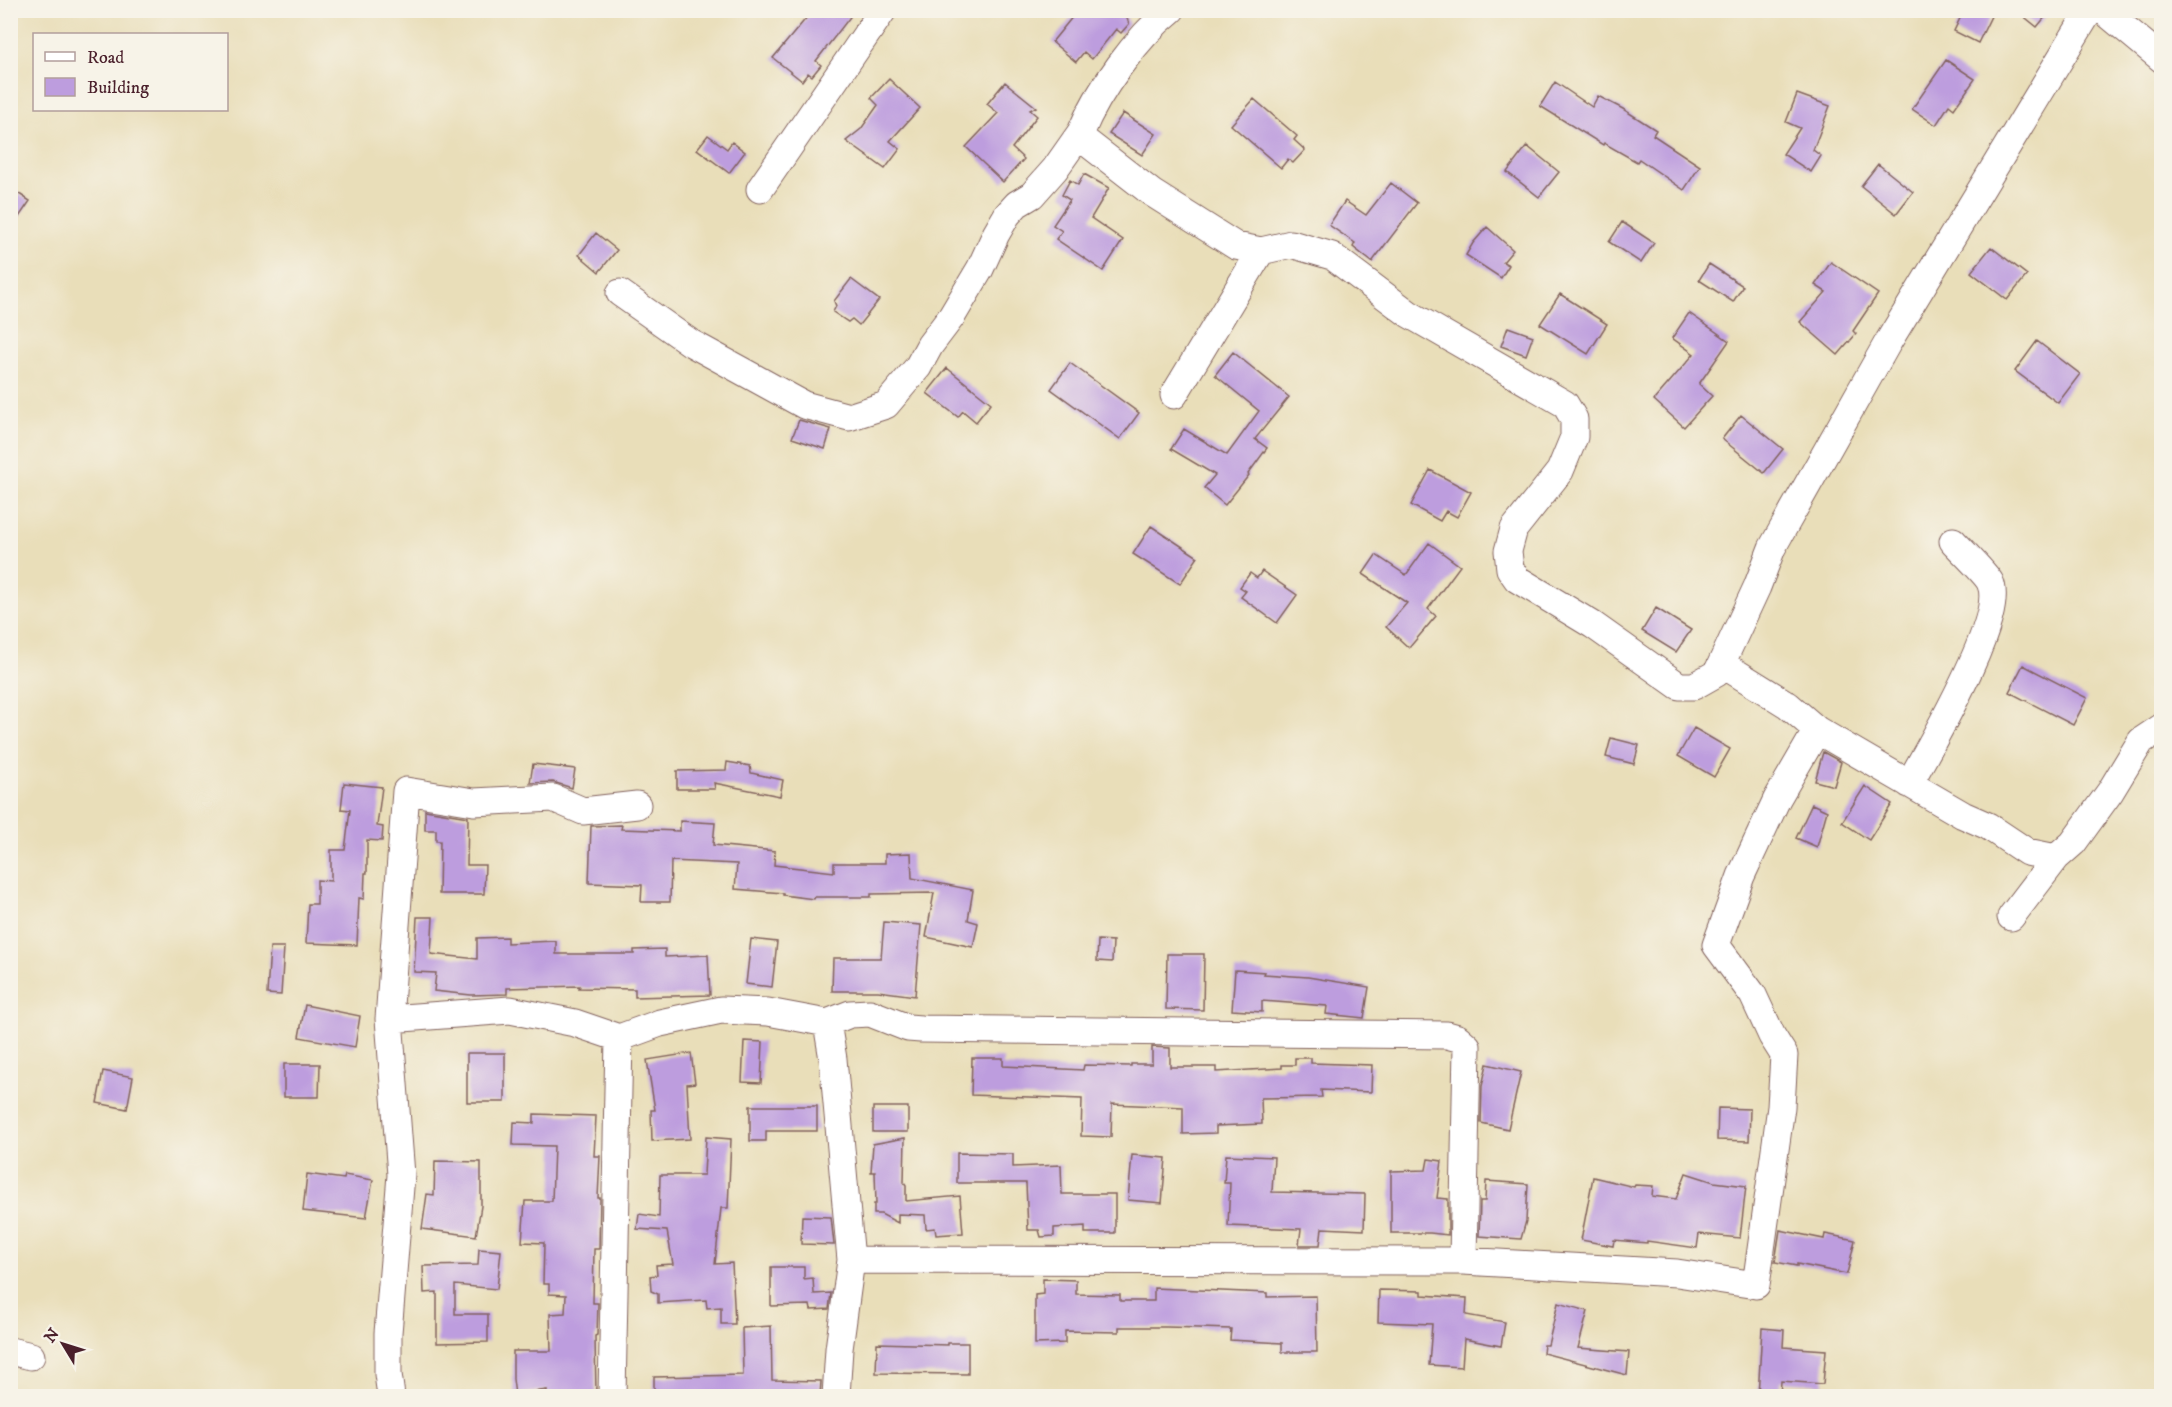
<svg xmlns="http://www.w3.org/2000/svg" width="2172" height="1407" font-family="'IM FELL DW Pica',serif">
<rect width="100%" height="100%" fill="#f7f3e8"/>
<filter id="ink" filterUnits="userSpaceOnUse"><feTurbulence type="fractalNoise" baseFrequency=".0167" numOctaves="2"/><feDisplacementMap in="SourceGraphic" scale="12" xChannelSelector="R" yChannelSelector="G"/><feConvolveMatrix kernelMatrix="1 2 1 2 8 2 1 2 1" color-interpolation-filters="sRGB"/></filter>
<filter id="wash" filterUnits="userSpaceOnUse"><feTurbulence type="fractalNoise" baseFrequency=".008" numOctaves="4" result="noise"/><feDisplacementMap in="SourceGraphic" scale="24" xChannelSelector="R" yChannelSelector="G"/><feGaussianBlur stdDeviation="1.35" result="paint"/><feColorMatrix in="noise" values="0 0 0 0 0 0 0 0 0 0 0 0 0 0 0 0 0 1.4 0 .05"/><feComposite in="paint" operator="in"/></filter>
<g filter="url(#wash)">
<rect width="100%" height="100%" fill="#e9deb9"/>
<g id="blocks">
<path fill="#bd9dde" d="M813 10H841L850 17 816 61 821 65 812 76 808 73 802 81 773 58Z
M1078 10H1124L1129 24 1121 33 1116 29 1092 59 1084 52 1076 62 1052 42Z
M1964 10H1994L1978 43 1954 31Z
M2016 10H2051L2037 27Z
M1946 60 1975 79 1954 109 1949 105 1936 125 1912 109Z
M889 79 920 108 890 141 900 149 885 169 846 141 861 129 878 105 871 98Z
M1005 82 1036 107 1030 110 1037 116 1012 148 1024 159 1003 182 966 147 998 113 987 104Z
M1555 82 1592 107 1598 96 1623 109 1656 130 1653 135 1700 166 1684 190 1639 159 1637 162 1604 143 1603 145 1540 106Z
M1797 94 1830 106 1813 150 1821 156 1811 172 1783 154 1800 128 1786 122Z
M1254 99 1297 136 1294 140 1305 150 1293 163 1288 159 1281 168 1231 125Z
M1123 113 1156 134 1142 155 1109 134Z
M708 135 727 149 732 142 745 152 729 173 697 149Z
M1527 146 1559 172 1539 197 1507 172Z
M1878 164 1913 192 1896 214 1861 186Z
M1084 174 1109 188 1091 218 1123 240 1103 271 1056 239 1062 231 1053 225 1070 200 1062 195 1070 180 1078 185Z
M1391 183 1417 203 1372 262 1353 247 1355 243 1329 225 1345 201 1366 215Z
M10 188 30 201 10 230Z
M1622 222 1654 243 1641 263 1609 242Z
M1487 227 1513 250 1503 262 1509 265 1501 278 1466 255 1473 243Z
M596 233 617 250 599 272 579 255Z
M1991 247 2027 275 2007 300 1971 272Z
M1831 262 1878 294 1853 331 1856 334 1838 355 1800 322 1826 292 1815 285Z
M1709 264 1743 286 1733 302 1699 280Z
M851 279 879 300 859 325 852 319 848 322 833 312 836 306 834 301Z
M1560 294 1607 324 1588 354 1540 324Z
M1689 313 1729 341 1699 384 1712 396 1684 427 1654 400 1694 354 1672 338Z
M1508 327 1533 336 1526 355 1501 346Z
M2037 341 2080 374 2058 403 2015 371Z
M1233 352 1289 397 1255 439 1267 448 1248 474 1249 475 1225 505 1204 488 1215 475 1171 449 1184 429 1227 455 1259 411 1215 375Z
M1070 363 1139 413 1120 439 1051 389Z
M947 368 991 403 976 422 963 411 958 417 927 393Z
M1741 415 1783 449 1764 473 1722 439Z
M799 420 831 429 825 449 792 438Z
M1430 470 1471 492 1457 517 1446 511 1440 521 1411 505Z
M1151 526 1198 557 1180 584 1133 554Z
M1429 543 1460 566 1428 609 1436 616 1409 648 1386 627 1407 603 1363 574 1376 555 1406 575Z
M1262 571 1297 595 1277 623 1241 597 1246 591 1240 587 1250 573 1257 578Z
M1656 608 1691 630 1676 652 1642 631Z
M2023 665 2087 698 2073 725 2009 692Z
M1694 728 1730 749 1714 777 1678 756Z
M1611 738 1639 745 1634 764 1606 757Z
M1823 752 1841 762 1834 786 1815 781Z
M727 762 750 766 751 773 783 780 780 796 714 783 715 789H677V771L726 770Z
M533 764 575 769 572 788 553 782 530 783Z
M344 783 382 787 377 826 383 827 382 841 367 840V873H365L364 899 359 898 357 945 306 943 308 904H317V880L331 881V850H345L350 810 341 809Z
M1865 786 1892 804 1869 840 1842 822Z
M1812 804 1827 811 1817 847 1796 838Z
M425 810 468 817 467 865H485L484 894H439L440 841H436V830H425Z
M680 821 715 823 713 845 775 851 774 865 834 872V863H885V854L911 853 912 878 973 890 968 920 978 923 973 947 926 937 934 893 871 894V897H815L814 899 783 895V893L735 889 737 864 671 861 670 902H641L642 885 589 883 591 826 622 825 621 829 680 831Z
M417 917H433L431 954 477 959V938L507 937V943L556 941V954H634V950L665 949V957L708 955 710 995 635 997V989L579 988 580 986 507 988V994L471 995 434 991 436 973 414 972Z
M884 922 921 925 915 996 878 991H832L833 958H881Z
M751 939 777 942 772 987 746 984Z
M1098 940 1113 941 1112 962 1097 961Z
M270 947H284L281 995 267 994Z
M1167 954H1204L1203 1010 1166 1009Z
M1235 970 1265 972 1264 974 1308 977 1369 987 1364 1018 1326 1014 1327 1006 1262 1001V1012L1232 1010Z
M305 1005 360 1016 355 1047 299 1037Z
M744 1041 763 1042 761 1083 742 1082Z
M1152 1047 1170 1048V1067H1216V1072L1282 1068V1065H1295V1058H1311V1063L1372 1065 1371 1092 1321 1090 1322 1097 1261 1098 1262 1124 1216 1126V1133L1183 1134V1107L1112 1104 1111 1137 1081 1136 1082 1099 971 1095 972 1058H1003V1066L1083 1070 1084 1065 1131 1066V1064H1152Z
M467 1053H505V1102H467Z
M691 1053 695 1083 687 1084 690 1139 652 1141 651 1110H655L647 1060Z
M284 1064H320L319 1097H284Z
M1487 1064 1521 1072 1508 1129 1481 1123 1482 1086Z
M103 1071 133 1077 127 1109 97 1103Z
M750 1106H817V1131H766V1141H750Z
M873 1107H908V1132H873Z
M1718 1108 1750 1109 1749 1141 1717 1140Z
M534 1114 596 1116 594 1156H600L598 1198H600L599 1249H594L593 1303H598L597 1335 595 1336 596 1396H547V1390L515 1395 513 1379V1351H551L550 1314 565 1313 566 1295 549 1294V1284H543L544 1243 522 1242 525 1201H552L554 1146 513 1145 514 1122 534 1123Z
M706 1137 731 1139 728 1208H721L715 1264 732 1263 735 1324H721V1307L707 1308 706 1300 658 1303V1294L651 1291 650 1276 657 1275 656 1265 673 1264 667 1231 637 1229 639 1214 659 1217 660 1175H704Z
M905 1138 904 1182 906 1185V1201L960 1196 963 1233 936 1235 935 1228 926 1229 925 1215 898 1214V1223L881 1214H874V1204H876L875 1172H871L873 1144Z
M957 1153 1013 1154V1167L1061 1165 1062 1194H1115V1233H1085V1226L1054 1228V1236L1041 1237 1039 1230H1028L1026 1183H957Z
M1132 1155 1166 1158 1162 1203 1128 1200Z
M1226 1155 1274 1157 1272 1192 1365 1194 1364 1230 1322 1228 1320 1245H1299L1301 1229 1228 1226 1230 1183H1224Z
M1428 1159 1442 1161 1437 1198 1448 1199V1235L1430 1233H1391V1171L1426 1170Z
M435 1161 481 1162V1206L476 1236 422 1229 427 1194 434 1195Z
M1686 1173 1714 1182 1746 1186 1740 1238 1699 1234 1697 1248 1647 1241V1243L1614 1240 1613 1246 1581 1240 1593 1177 1634 1187 1635 1185 1653 1186 1652 1196 1676 1199Z
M307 1174 344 1179 345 1175 373 1180 366 1218 303 1211Z
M1486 1181 1528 1184 1526 1221 1521 1239 1479 1236 1480 1201H1485Z
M802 1216 831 1217 834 1245 801 1244Z
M1780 1230 1824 1239 1825 1234 1855 1240 1847 1274 1797 1264V1266L1775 1262Z
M479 1249 501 1251 497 1289 455 1285V1314H488V1342L437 1343V1292L424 1293 423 1266 478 1265Z
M771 1267H804V1279L813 1278 814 1294 831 1293 829 1309 811 1310 810 1305 771 1306Z
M1043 1279 1076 1280V1294L1120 1295V1301H1154V1288L1267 1293V1297L1316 1296 1317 1352H1282V1343L1230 1340 1231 1329 1167 1327H1119V1332L1065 1331V1343L1035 1344V1295L1043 1294Z
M1379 1290 1422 1291V1295L1467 1298 1466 1315 1505 1322 1501 1346 1464 1339 1462 1367 1429 1365 1432 1324 1378 1322Z
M1558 1303 1588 1311 1578 1348 1629 1352 1627 1375 1543 1353 1544 1345H1548Z
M771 1326 772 1380 821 1381 820 1396H654V1377L743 1375 742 1328Z
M1762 1328 1784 1330 1783 1347 1826 1350 1823 1384 1781 1381 1780 1396H1758Z
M877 1343 948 1345V1343H968V1374L876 1373Z"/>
</g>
</g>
<g filter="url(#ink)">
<use href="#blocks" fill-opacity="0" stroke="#82625d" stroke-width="1.5"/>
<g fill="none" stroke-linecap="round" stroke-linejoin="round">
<defs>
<path id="minor" d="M1171 10C1136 38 1098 91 1081 132L1085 141 1152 193 1236 246 1261 251 1291 244 1332 256 1409 314 1565 404 1574 419V437L1560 471 1514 529 1508 551 1510 569 1517 579 1593 625 1679 686H1694L1717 673 1757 587 1772 548 1887 344 2090 10
M2103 10 2162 59
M760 189 883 10
M620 293 691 343 804 405 849 417 886 405 918 367 930 345 952 316 980 269 996 234 1007 215 1017 204 1032 195 1055 169 1081 132
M1174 395 1261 251
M1817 730 1963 815 1988 826 2027 852 2056 858 2073 843 2110 792 2141 741 2162 727
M1909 784C1928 749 2007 617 1990 582 1986 574 1961 550 1953 541
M2011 917 2056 858
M389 1019 406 791 474 802 553 798 583 811 637 805
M827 1023 833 1059 851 1260 839 1349 836 1396
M851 1260 1463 1261 1677 1273 1756 1285 1781 1107 1784 1055 1772 1036 1753 995 1716 945 1741 876 1777 799 1817 730 1788 705 1722 664
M10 1351 31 1356
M391 1396 388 1374V1333L401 1175 389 1019 510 1010 575 1023 619 1038 660 1023 721 1010 768 1012 827 1023 850 1014 870 1013 908 1028 921 1029 1447 1035 1458 1038 1467 1046 1463 1261
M612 1396 619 1038"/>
</defs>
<use href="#minor" stroke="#82625d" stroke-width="29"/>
<use href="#minor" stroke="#fff" stroke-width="27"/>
</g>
</g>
<rect width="2172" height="1407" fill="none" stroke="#f7f3e8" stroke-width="36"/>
<rect x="33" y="33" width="195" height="78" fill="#f7f3e8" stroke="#b29e9c" stroke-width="1.5"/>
<rect x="45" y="52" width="30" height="9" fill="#ffffff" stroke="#b29e9c" stroke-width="1.5"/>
<text x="87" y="63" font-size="18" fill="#4a1f2b">Road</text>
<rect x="45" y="78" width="30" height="18" fill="#bd9dde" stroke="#b29e9c" stroke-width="1.5"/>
<text x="87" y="93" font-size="18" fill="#4a1f2b">Building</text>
<g transform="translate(63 1344) rotate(308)" stroke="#f7f3e8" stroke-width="4.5" paint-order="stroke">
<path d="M0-4.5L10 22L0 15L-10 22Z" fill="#4a1f2b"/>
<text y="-9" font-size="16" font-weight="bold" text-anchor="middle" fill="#4a1f2b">N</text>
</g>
</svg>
